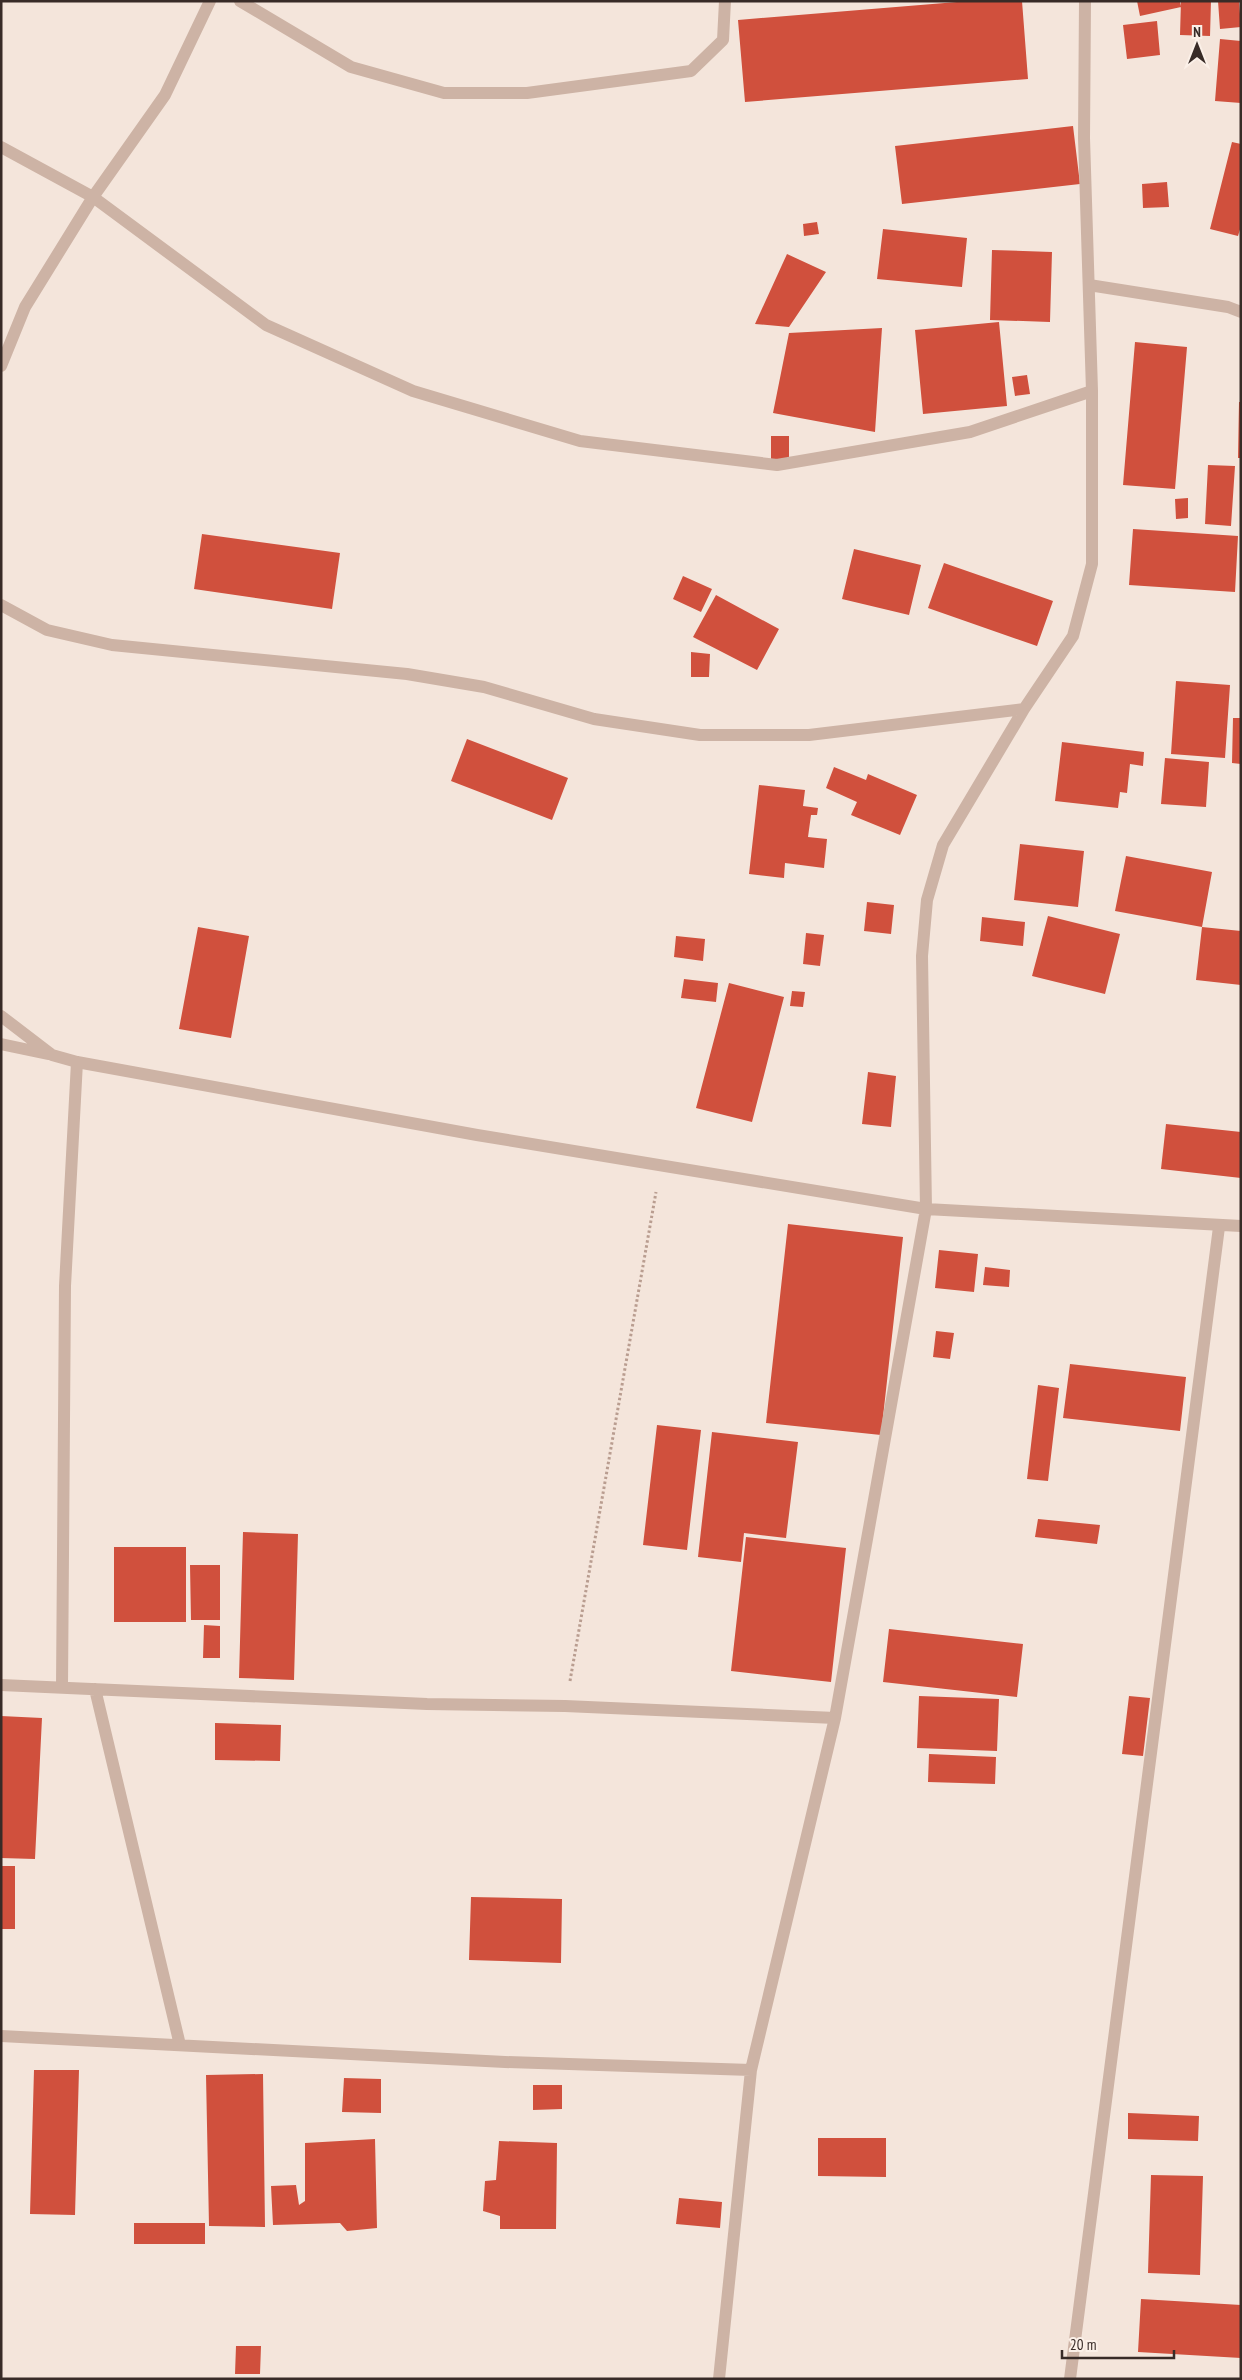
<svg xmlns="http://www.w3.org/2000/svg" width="1242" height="2380" font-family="'PT Sans Narrow',sans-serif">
<rect width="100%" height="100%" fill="#f4e5db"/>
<path fill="#d0503d" d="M969 1H1022L1028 79 745 102 738 20Z
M1137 1H1180L1181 7 1140 16Z
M1181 1H1211L1210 36 1180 35Z
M1218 1H1239L1241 27 1220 29Z
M1157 21 1160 55 1127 59 1123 25Z
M1220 39 1241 41V103L1215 101Z
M1073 126 1080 184 902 204 895 146Z
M1232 142 1241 144V226L1238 236 1210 229Z
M1167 182 1169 207 1143 208 1142 184Z
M817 222 819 234 804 236 803 224Z
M883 229 967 238 962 287 877 279Z
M992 250 1052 252 1050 322 990 320Z
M787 254 826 272 789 327 755 324Z
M999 322 1007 406 923 414 915 330Z
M882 328 875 432 773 413 789 333Z
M1135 342 1187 347 1175 489 1123 485Z
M1027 375 1030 394 1015 396 1012 377Z
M1239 402H1241V458H1238Z
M771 436H789V459H771Z
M1208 465 1235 466 1231 526 1205 524Z
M1188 498V518L1176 519 1175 499Z
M1133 529 1238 536 1235 592 1129 585Z
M202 534 340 553 332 609 194 589Z
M854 549 921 565 909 615 842 599Z
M944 563 1053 601 1037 646 928 608Z
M683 576 712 589 701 612 673 599Z
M716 595 779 629 757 670 693 637Z
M691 652 710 654 709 677H691Z
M1176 681 1230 685 1225 758 1171 754Z
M1233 718H1241V764L1232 763Z
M467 739 568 778 552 820 451 781Z
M1062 742 1144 752 1143 766 1130 764 1127 793 1120 792 1118 808 1055 801Z
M1165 758 1209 762 1206 807 1161 804Z
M834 767 866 780 868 774 917 795 900 835 851 815 857 802 826 788Z
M759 785 805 790 803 806 818 808 817 815H811L808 837 827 839 824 868 785 863 784 878 749 874Z
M1020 844 1084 851 1078 907 1014 900Z
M1126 856 1212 872 1202 927 1115 911Z
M867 902 894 905 891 934 864 931Z
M1048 916 1120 934 1105 994 1032 976Z
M982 917 1025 922 1023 946 980 941Z
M198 927 249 936 231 1038 179 1029Z
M1202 927 1241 931V985L1196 980Z
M806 933 824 935 820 966 803 964Z
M676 936 705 939 703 961 674 957Z
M684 979 718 983 716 1002 681 998Z
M729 983 784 997 752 1122 696 1108Z
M792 991 805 992 803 1007 790 1006Z
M868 1072 896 1076 891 1127 862 1124Z
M1166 1124 1241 1132V1178L1161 1169Z
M788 1224 903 1237 881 1435 766 1423Z
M939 1250 978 1254 974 1292 935 1288Z
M985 1267 1010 1270 1009 1287 983 1285Z
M936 1331 954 1333 950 1359 933 1357Z
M1070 1364 1186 1377 1180 1431 1063 1418Z
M1038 1385 1059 1388 1048 1481 1027 1479Z
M657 1425 701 1430 687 1550 643 1545Z
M712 1432 798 1442 786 1538 744 1533 741 1562 698 1557Z
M1038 1519 1100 1525 1097 1544 1035 1537Z
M243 1532 298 1534 294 1680 239 1678Z
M746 1537 846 1548 831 1682 731 1671Z
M114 1547H186V1622H114Z
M190 1565H220V1620H191Z
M204 1625 220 1626V1658H203Z
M889 1629 1023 1644 1017 1697 883 1682Z
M919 1696 999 1699 997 1751 917 1748Z
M1129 1696 1150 1698 1143 1756 1122 1754Z
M1 1716 42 1718 35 1859 1 1858Z
M215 1723 281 1725 280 1761 215 1760Z
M929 1754 996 1757 995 1784 928 1782Z
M1 1866H15V1929H1Z
M471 1897 562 1899 561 1963 469 1960Z
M34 2070H79L75 2215 30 2214Z
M263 2074 265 2227 209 2226 206 2075Z
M344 2078 381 2079V2113L342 2112Z
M533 2085H562V2109L533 2110Z
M1128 2113 1199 2116 1198 2141 1128 2139Z
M818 2138H886V2177L818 2176Z
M375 2139 377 2228 347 2231 340 2223 273 2225 271 2186 296 2185 299 2205 305 2201V2143Z
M499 2141 557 2143 556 2229H500V2216L483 2211 485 2181 496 2180Z
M1151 2175 1203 2176 1200 2275 1148 2273Z
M679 2198 722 2202 720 2228 676 2224Z
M134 2223H205V2244H134Z
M1141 2299 1241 2305V2358L1138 2352Z
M236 2346H261L260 2374H235Z"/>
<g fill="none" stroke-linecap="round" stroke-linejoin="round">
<path stroke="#b99d90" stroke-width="3" stroke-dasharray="2.5 2.5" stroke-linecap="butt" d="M570 1681 656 1192"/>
<path stroke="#cdb3a5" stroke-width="12" d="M240 1 351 67 444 93H527L691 71 723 40 725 1
M1 147 93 197 266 325 413 391 580 441 777 465 970 432 1092 391
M1089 285 1228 307 1241 312
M1 366 25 307 93 197 165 95 210 1
M1 605 47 630 112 645 407 674 484 687 594 719 700 735H809L1024 709
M1 1016 52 1055 77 1062 477 1135 926 1209 1241 1226
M1 1044 48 1054
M1 1685 427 1704 565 1706 835 1718
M62 1687 65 1286 77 1062
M95 1689 180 2045
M1 2036 505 2062 751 2070
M719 2379 751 2070 835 1718 926 1209 922 956 927 900 943 845 1024 709 1073 636 1092 564V391L1084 138 1085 1
M1070 2379 1219 1227"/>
</g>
<rect width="1242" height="2380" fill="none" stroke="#382b27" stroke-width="5"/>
<g transform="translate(1197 45)" stroke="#fbf0e8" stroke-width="4" paint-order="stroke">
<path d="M0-4L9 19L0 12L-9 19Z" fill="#382b27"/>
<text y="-8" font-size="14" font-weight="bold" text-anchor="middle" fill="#382b27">N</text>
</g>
<path d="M1062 2350v8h112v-8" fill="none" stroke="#382b27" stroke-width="2.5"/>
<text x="1070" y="2350" font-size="15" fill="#382b27" stroke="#fbf0e8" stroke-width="4" paint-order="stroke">20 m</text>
</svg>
